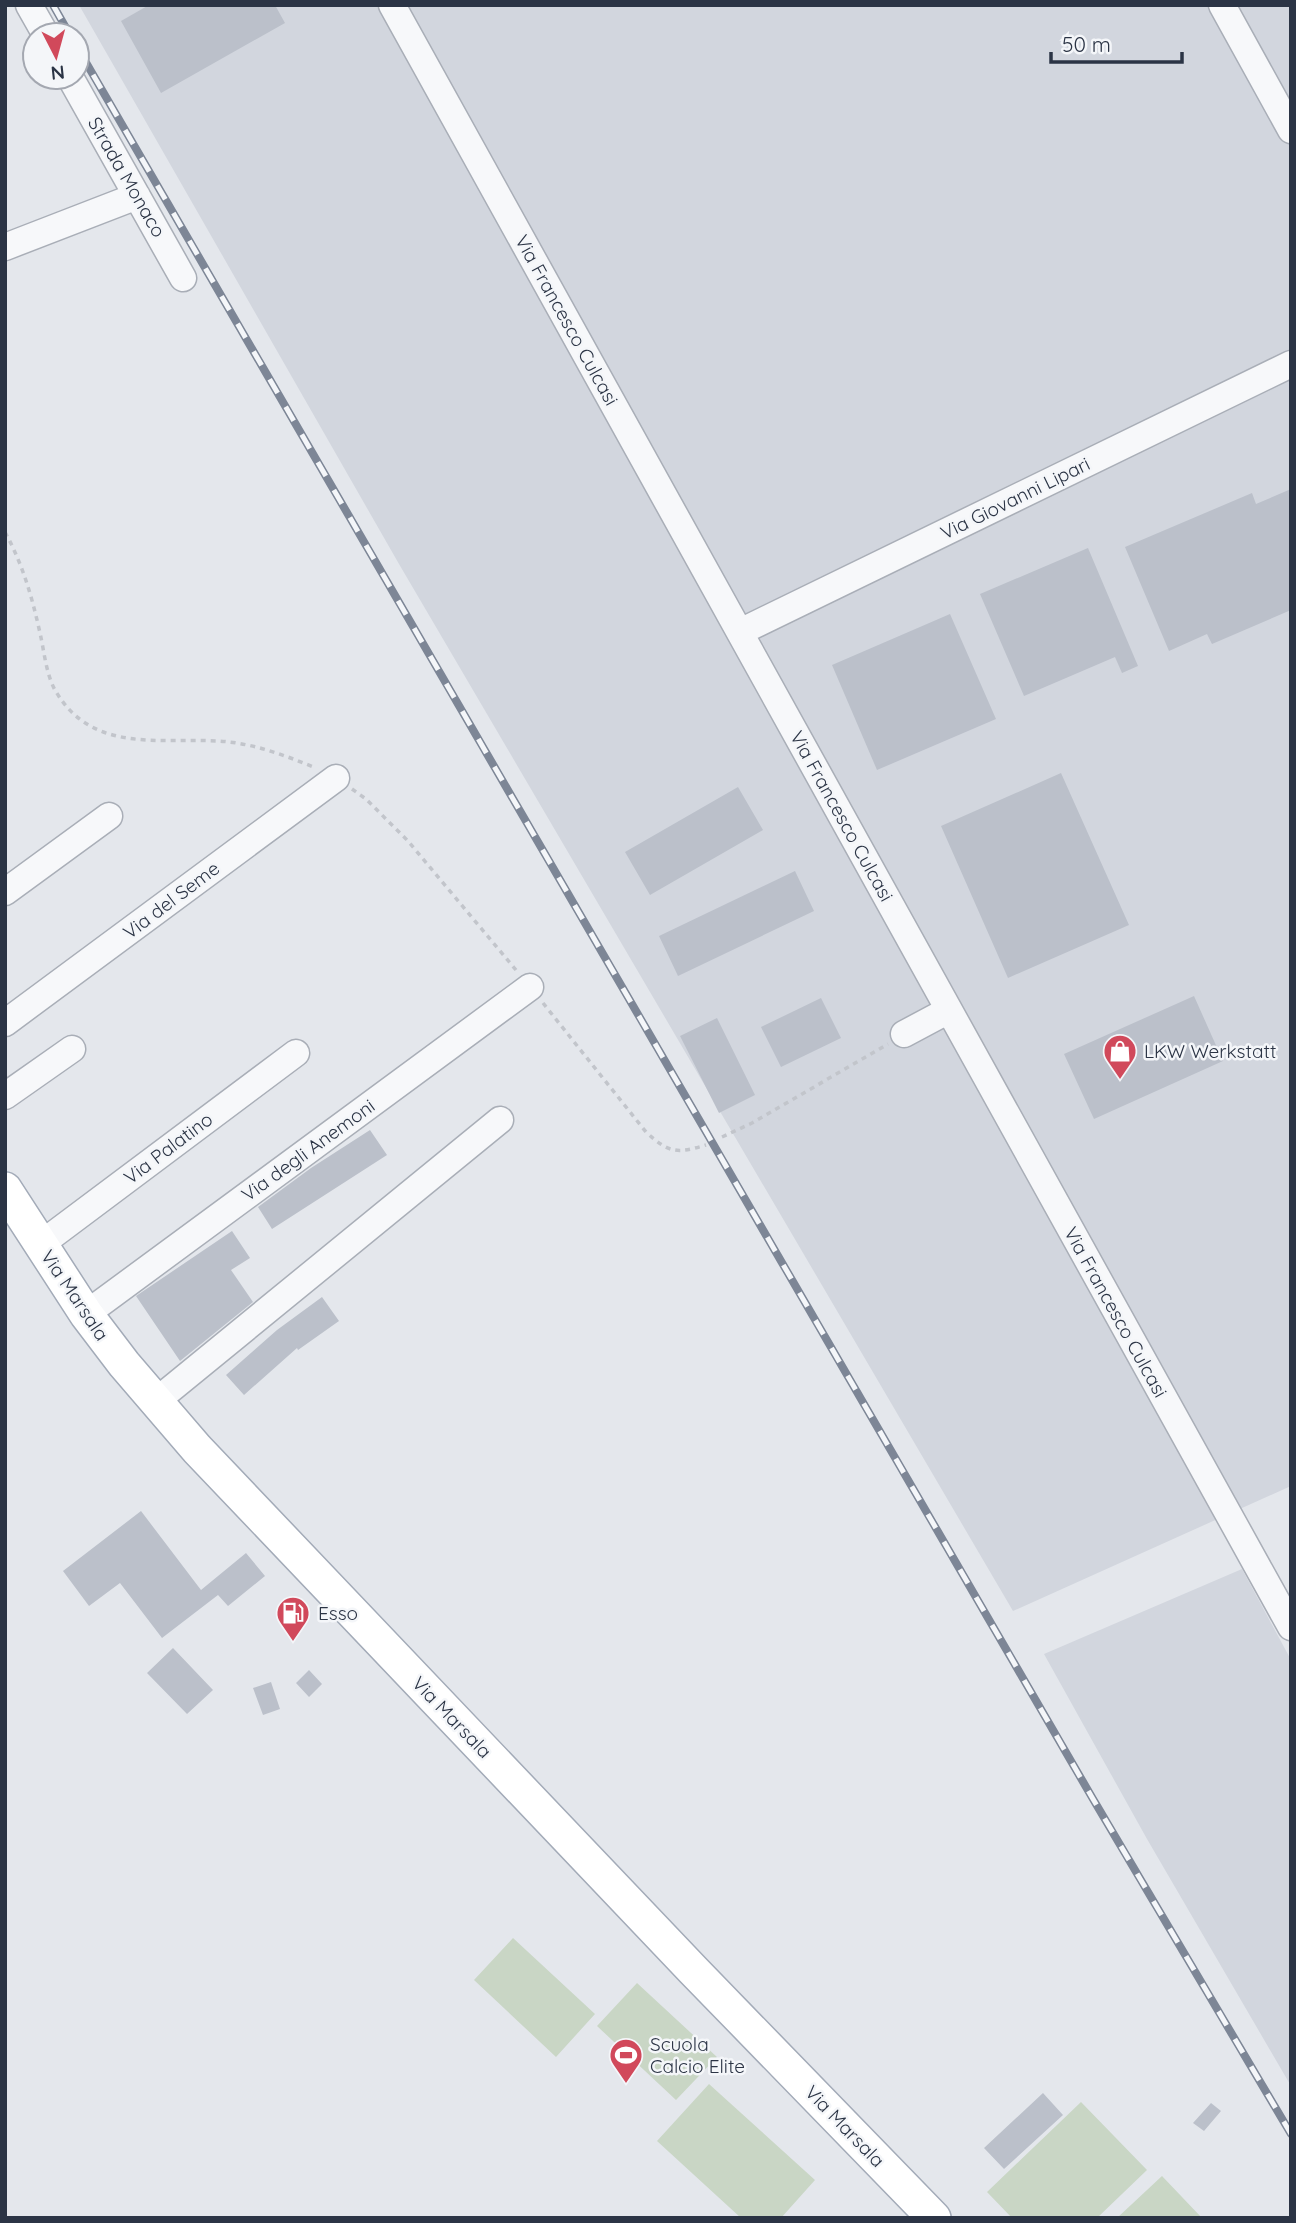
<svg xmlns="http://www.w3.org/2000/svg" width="1296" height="2223" font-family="Quicksand,sans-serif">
<rect width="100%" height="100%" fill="#e4e7ec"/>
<path fill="#d2d6de" d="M79 5H1291V1486L1013 1611 399 564Z
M1242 1569 1291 1660V2086L1147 1839 1044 1654Z"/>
<path fill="#c9d6c5" d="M513 1938 595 2014 556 2057 474 1980Z
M637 1983 717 2057 676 2100 597 2026Z
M709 2084 815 2180 781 2218H741L657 2141Z
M1081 2102 1147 2170 1097 2218H1012L987 2192Z
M1162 2176 1202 2218H1117Z"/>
<path fill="#bbc0ca" d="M149 5H275L285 23 161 93 121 21Z
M1291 489V610L1212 644 1207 634 1169 651 1125 547 1252 493 1256 504Z
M1088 548 1138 666 1122 673 1115 657 1024 696 980 594Z
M950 614 996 719 877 770 832 665Z
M1061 773 1129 925 1008 978 941 826Z
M738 787 763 830 650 895 625 852Z
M795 871 814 911 678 976 659 936Z
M1194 996 1223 1061 1094 1119 1064 1054Z
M821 998 841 1038 781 1067 761 1027Z
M717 1018 755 1095 719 1113 680 1036Z
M370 1130 387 1155 272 1229 258 1207 311 1168Z
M232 1231 250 1258 231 1270 253 1302 180 1361 136 1296Z
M322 1297 339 1321 298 1350 297 1348 244 1395 226 1375 277 1330Z
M141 1511 201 1590 246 1553 265 1576 228 1606 218 1595 162 1638 120 1583 89 1606 63 1571Z
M173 1648 213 1690 187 1714 147 1673Z
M309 1670 322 1684 309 1697 296 1683Z
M271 1682 280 1709 263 1715 253 1688Z
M1043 2093 1063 2115 1004 2169 984 2148Z
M1211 2103 1221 2111 1204 2131 1193 2123Z"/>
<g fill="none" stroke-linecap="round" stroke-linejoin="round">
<defs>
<path id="minor" d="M29 5 46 35
M392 5 1291 1627
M1222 5 1291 130
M70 77 183 278
M5 247 137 196
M740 632 1291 364
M5 892 109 816
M5 1023 336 778
M904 1034 949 1010
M5 1096 72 1049
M41 1244 296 1053
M86 1314 530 987
M155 1402 500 1120"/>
<path id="major" d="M5 1189 86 1314 124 1364 197 1449 693 1970 934 2218"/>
</defs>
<use href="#minor" stroke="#a9aeb7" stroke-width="29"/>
<use href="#major" stroke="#a3abb8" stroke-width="36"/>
<path stroke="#c2c5cb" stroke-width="3.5" stroke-dasharray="5 5" stroke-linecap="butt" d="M5 532C23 565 32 597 40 633 44 650 46 674 55 690 91 753 157 738 218 741 253 743 284 755 316 768
M352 789 366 799 408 841 516 970
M543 1003 646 1132C669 1153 676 1154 706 1145
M722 1137 752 1123 888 1044"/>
<use href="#minor" stroke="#f7f8fa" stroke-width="26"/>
<use href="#major" stroke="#fff" stroke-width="33"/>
<defs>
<path id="rail" d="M53 5 70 35
M77 47 1093 1799 1291 2134"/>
</defs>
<use href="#rail" stroke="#7d8696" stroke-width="8"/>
<use href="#rail" stroke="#f4f6f9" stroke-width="5" stroke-dasharray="16" stroke-linecap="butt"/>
</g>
<defs>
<symbol id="shop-pin" viewBox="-11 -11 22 30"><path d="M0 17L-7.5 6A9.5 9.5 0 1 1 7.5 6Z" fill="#d1495b" stroke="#f4f6f9"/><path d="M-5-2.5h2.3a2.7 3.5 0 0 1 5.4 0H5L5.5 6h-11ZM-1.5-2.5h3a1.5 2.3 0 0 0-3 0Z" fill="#fff"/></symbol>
<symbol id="fuel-pin" viewBox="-11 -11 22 30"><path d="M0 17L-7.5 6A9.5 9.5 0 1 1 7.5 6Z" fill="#d1495b" stroke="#f4f6f9"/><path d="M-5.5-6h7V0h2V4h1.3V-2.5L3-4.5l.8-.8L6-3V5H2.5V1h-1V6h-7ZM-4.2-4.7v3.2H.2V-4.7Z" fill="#fff"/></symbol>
<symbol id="stadium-pin" viewBox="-11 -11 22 30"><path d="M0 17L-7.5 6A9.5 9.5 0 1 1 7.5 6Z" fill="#d1495b" stroke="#f4f6f9"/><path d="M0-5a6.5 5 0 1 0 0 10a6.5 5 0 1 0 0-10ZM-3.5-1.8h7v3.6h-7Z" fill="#fff"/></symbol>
</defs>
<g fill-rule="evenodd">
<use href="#shop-pin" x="1101" y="1032" width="38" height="52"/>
<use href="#fuel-pin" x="274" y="1594" width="38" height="52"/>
<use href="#stadium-pin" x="607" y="2036" width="38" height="52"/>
</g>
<g text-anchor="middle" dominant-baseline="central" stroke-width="5" stroke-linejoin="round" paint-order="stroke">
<g font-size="19" fill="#2b3445" stroke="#f4f6f9">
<text transform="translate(127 177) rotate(60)">Strada Monaco</text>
<text transform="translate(567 320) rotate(61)">Via Francesco Culcasi</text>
<text transform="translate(1015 498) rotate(-26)">Via Giovanni Lipari</text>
<text transform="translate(842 816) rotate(61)">Via Francesco Culcasi</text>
<text transform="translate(171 900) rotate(-37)">Via del Seme</text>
<text transform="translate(168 1148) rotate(-37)">Via Palatino</text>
<text transform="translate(308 1150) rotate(-36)">Via degli Anemoni</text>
<text transform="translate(75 1295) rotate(56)">Via Marsala</text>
<text transform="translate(1116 1312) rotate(61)">Via Francesco Culcasi</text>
<text transform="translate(452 1717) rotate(46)">Via Marsala</text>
<text transform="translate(845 2126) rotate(46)">Via Marsala</text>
</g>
<g font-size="19" fill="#2b3445" stroke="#f4f6f9" text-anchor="start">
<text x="1144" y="1051">LKW Werkstatt</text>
<text x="318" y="1613">Esso</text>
<text x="650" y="2044">Scuola<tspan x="650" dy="22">Calcio Elite</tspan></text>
</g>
</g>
<rect width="1296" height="2223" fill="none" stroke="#2b3445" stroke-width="14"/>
<g transform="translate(56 56) rotate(174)"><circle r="33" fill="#f4f6f9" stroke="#a4a8b1" stroke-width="2"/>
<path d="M0-5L12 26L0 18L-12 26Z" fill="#d1495b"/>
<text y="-10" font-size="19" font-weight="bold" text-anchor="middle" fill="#2b3445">N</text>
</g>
<path d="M1051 52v10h131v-10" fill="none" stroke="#2b3445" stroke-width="3.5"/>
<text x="1062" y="52" font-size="21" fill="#2b3445" stroke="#f4f6f9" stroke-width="5" paint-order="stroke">50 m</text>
</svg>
